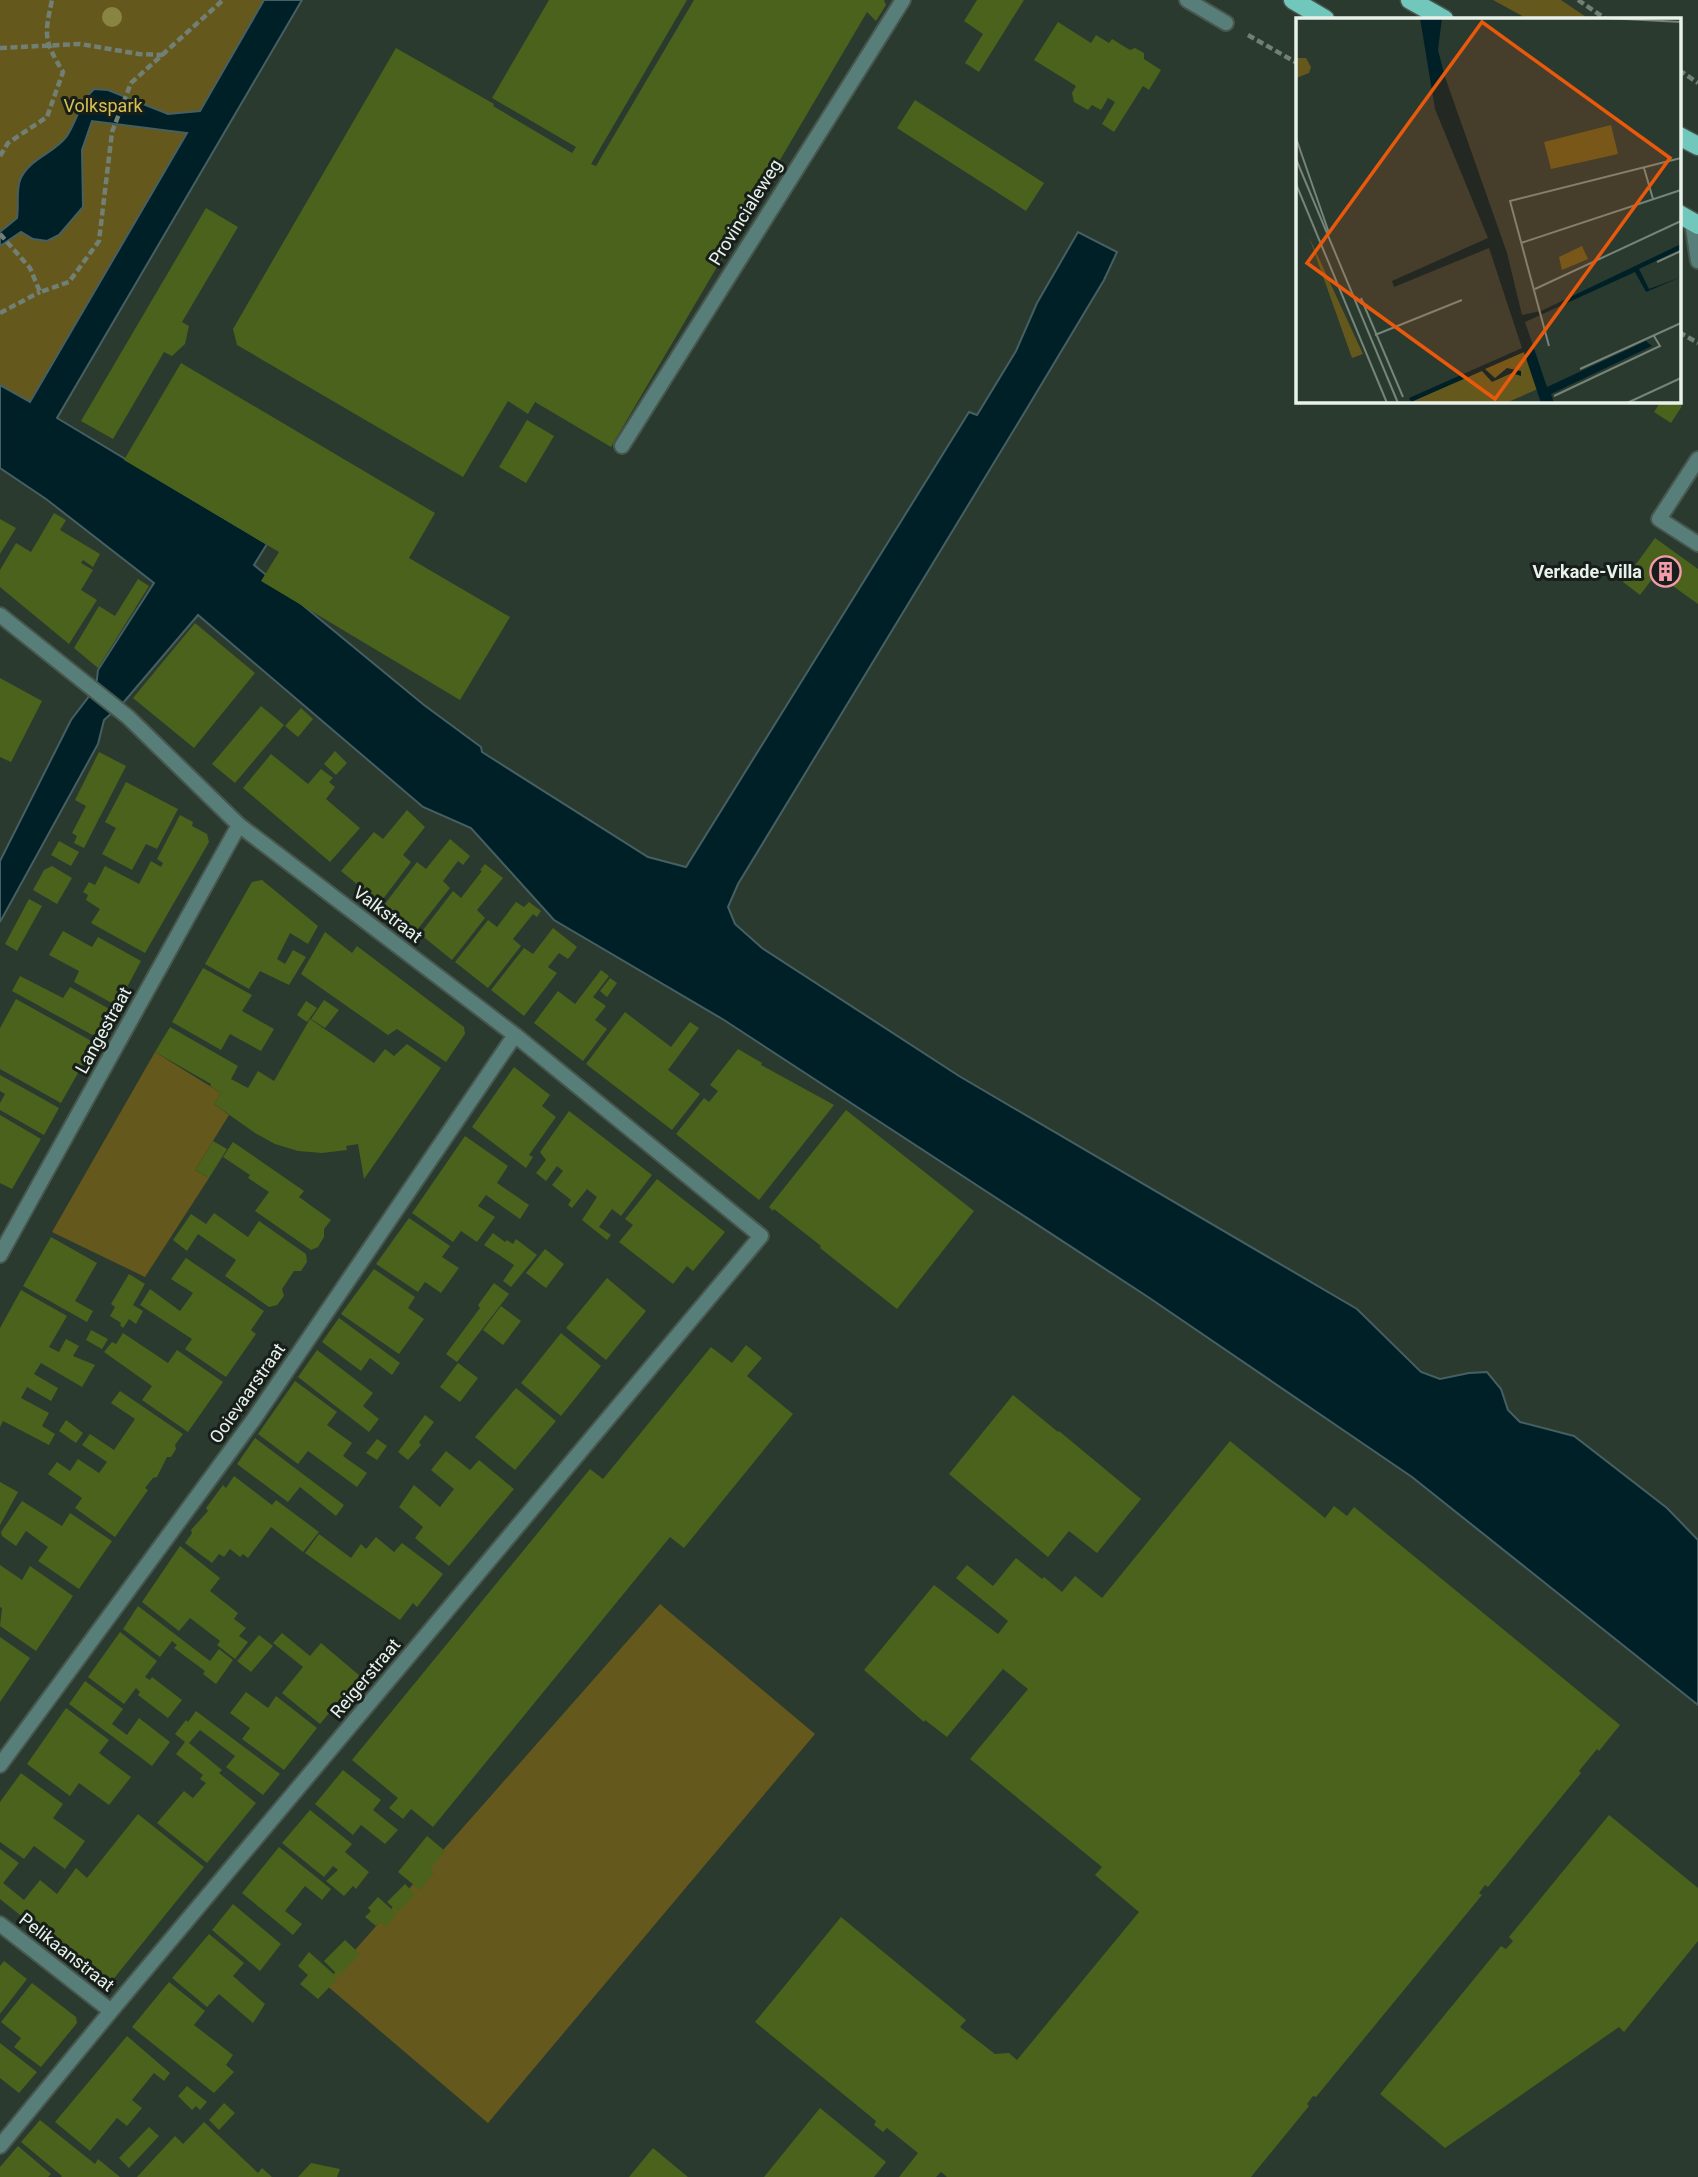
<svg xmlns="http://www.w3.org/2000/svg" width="1698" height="2177" font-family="Roboto,sans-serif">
<rect width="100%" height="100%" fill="#2a3a2f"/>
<path fill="#65581c" d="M0 0H284L42 410 0 385Z
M1493 0H1561L1589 19H1528Z
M155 1052 221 1093 214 1104 229 1115 195 1170 209 1178 145 1277 52 1232Z
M660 1604 815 1734 488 2123 325 1984Z"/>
<path fill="#002027" stroke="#465f62" stroke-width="2" d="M264 0H302L57 418 267 544 254 565 424 705 481 747 482 752 648 857 686 867 969 412 977 415 1016 351 1037 303 1078 232 1117 252 1104 280 1026 410 738 884 728 907 735 924 762 948 959 1076 1357 1309 1421 1372 1440 1379 1469 1373 1487 1372 1501 1389 1508 1410 1520 1422 1574 1436 1667 1508 1698 1540V1705L1412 1477 1148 1297 724 1020 554 920 471 828 423 807 198 615 123 703 104 720 98 744 0 922V861L71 720 96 687 98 670 154 583 46 499 0 468V385L30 402 187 133 92 121 82 150 83 207 59 235 47 241 33 239 21 232 0 246V232L17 218C19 205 16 192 20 180 29 158 54 154 67 136 77 120 80 102 94 89L108 90 168 114 200 111Z"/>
<path fill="#4a621c" d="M549 0H687L591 164 596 166 694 0H884L886 5 876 21 867 12 611 447 535 402 528 414 508 401 463 477 237 345 233 329 396 48 494 104 493 106 572 153 576 147 492 98Z
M977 0H1024L979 72 965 63 983 34 964 21Z
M1058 22 1091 43 1096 35 1109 43 1112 39 1130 50 1135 48 1144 53V59L1161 70 1149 90 1143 86 1114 132 1102 124 1115 102 1108 98 1101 110 1092 105 1088 110 1074 102 1072 93 1076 86 1034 60Z
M915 100 1044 183 1026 211 897 128Z
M206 208 238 227 182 322 189 326 185 344 172 356 164 352 113 439 81 421Z
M181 363 435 513 409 558 510 617 460 700 261 581 279 552 124 460Z
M1661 401H1674L1682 406 1671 423 1654 412Z
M527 420 554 436 526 483 499 467Z
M54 513 66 520 60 530 100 554 93 567 83 560 81 563 93 570 81 590 97 600 69 644 0 587V570L16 543 31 552Z
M0 519 16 528 0 554Z
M1655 538 1698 569V604L1656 574 1640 595 1623 582Z
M138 579 149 586 98 668 74 648 99 606 115 616Z
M195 623 255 673 194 748 133 698Z
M0 678 42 701 11 762 0 757Z
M261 706 284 725 235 783 212 764Z
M301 708 313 719 298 737 285 726Z
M335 751 347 763 336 775 324 764Z
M99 752 126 766 84 848 74 843 77 836 72 833 86 806 75 800Z
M271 754 308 784 321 769 333 778 329 782 335 787 326 799 360 828 330 862 243 788Z
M126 782 178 809 157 849 146 844 132 870 102 854 116 828 105 822Z
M407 810 425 827 403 855 411 862 380 903 341 871 374 832 383 839Z
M180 815 193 822 192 826 207 834 209 842 145 953 91 923 100 909 86 900 88 895 83 892 89 882 95 885 105 866 139 884 151 861 161 867 163 863 157 859Z
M450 839 470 856 463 865 458 861 443 881 450 888 417 930 384 905 417 862 426 869Z
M59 841 79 852 71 866 51 855Z
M485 864 503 878 477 910 485 918 452 960 420 934 453 891 461 898 482 871 480 870Z
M52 866 72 878 57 904 33 890 44 870Z
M262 880 318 926 308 944 290 933 277 959 285 964 293 950 306 957 289 985 260 971 249 989 205 964 252 882Z
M29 899 42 906 17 951 5 944Z
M516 902 524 907 529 902 541 911 537 917 533 914 513 939 521 946 488 988 455 962 488 920 497 927Z
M553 928 577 947 568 959 559 953 548 967 557 973 524 1016 491 990 524 948 533 954Z
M63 931 92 947 98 937 141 961 117 1006 74 982 79 971 49 955Z
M325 932 352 953 357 946 464 1027 465 1034 446 1062 397 1029 388 1035 301 974Z
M203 968 252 995 242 1011 274 1029 261 1051 230 1034 221 1050 172 1022Z
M601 970 609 976 593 997 606 1006 595 1020 607 1029 583 1061 534 1023 558 991 575 1004Z
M20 976 63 998 70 987 113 1011 98 1038 12 991Z
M610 978 617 983 607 997 600 991Z
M16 999 95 1043 61 1103 0 1069V1028Z
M324 1000 339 1010 325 1028 311 1019Z
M306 1001 317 1008 307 1022 297 1015Z
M625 1012 671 1047 690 1022 699 1028 668 1070 700 1094 672 1130 586 1064Z
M310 1019 374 1063 385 1049 394 1056 407 1044 441 1068 364 1179 358 1144 346 1146 347 1150 322 1153 298 1151 275 1144 255 1133 214 1104 221 1093 210 1086 211 1084 155 1052 170 1027 238 1066 231 1079 248 1088 258 1071 274 1081Z
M738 1049 762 1063 761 1065 834 1105 759 1200 676 1134 704 1098 709 1102 718 1091 710 1085Z
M514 1067 550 1095 542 1106 556 1117 529 1155 533 1157 526 1168 472 1127Z
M0 1075 59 1108 44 1135 0 1110V1103L5 1094 0 1091Z
M846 1110 974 1211 897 1309 820 1248 821 1246 774 1209 773 1211 769 1207Z
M569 1111 652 1175 621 1216 612 1209 599 1227 611 1235 607 1240 582 1220 597 1197 587 1189 572 1208 568 1205 571 1200 552 1185 563 1171 557 1166 546 1181 536 1173 546 1160 540 1152Z
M0 1115 41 1139 12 1189 0 1183Z
M465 1136 508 1166 497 1183 529 1205 520 1219 486 1195 478 1206 495 1217 477 1242 461 1231 453 1242 412 1213Z
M213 1141 227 1149 209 1178 195 1170Z
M233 1142 304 1191 299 1197 331 1220 324 1229V1237L318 1247 311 1250 255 1211 269 1192 248 1178 250 1175 223 1157Z
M657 1179 725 1232 693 1271 687 1266 673 1284 619 1242 633 1225 625 1219Z
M214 1213 248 1237 259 1221 306 1254 307 1262 301 1271H294L282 1289 284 1296 277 1305 269 1307 225 1276 236 1260 198 1234 187 1251 173 1240 191 1214 206 1224Z
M409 1218 450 1246 442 1257 459 1268 441 1293 425 1282 418 1292 376 1264Z
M493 1233 505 1242 507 1240 513 1244 516 1239 537 1255 511 1287 503 1281 514 1265 484 1245Z
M51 1237 97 1263 75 1301 93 1311 87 1322 23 1286Z
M545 1249 564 1264 546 1288 526 1273Z
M186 1258 264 1311 251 1330 256 1334 226 1377 185 1349 192 1339 140 1305 150 1289 180 1311 193 1293 171 1279Z
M374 1269 415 1297 408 1308 424 1319 399 1354 341 1314Z
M129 1274 145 1284 133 1305 143 1311 136 1324 129 1319 123 1328 120 1325 121 1323 110 1316 115 1307 111 1304Z
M607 1278 646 1311 606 1360 566 1328Z
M494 1283 509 1294 457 1362 446 1354 480 1308 478 1305Z
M21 1290 67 1316 49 1347 59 1352 66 1339 79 1346 73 1356 95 1365 82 1387 41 1363 34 1374 58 1388 51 1401 27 1387 21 1398 49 1413 42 1426 55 1434 49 1445 3 1421 0 1427V1328Z
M501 1306 521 1321 503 1345 483 1330Z
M339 1318 400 1363 392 1375 370 1358 361 1371 322 1342Z
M91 1330 108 1339 102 1349 86 1340Z
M123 1333 168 1363 177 1350 223 1382 188 1432 142 1400 152 1386 104 1352 112 1342 116 1344Z
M561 1333 601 1366 561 1416 521 1383Z
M746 1345 762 1358 747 1376 793 1414 684 1548 670 1537 433 1827 411 1809 403 1819 389 1808 398 1798 352 1760 590 1469 603 1479 711 1347 732 1363Z
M317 1350 373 1393 363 1406 379 1419 369 1432 298 1377Z
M458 1363 478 1378 460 1402 440 1387Z
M295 1381 337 1412 327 1425 352 1443 343 1456 367 1473 357 1487 308 1451 298 1464 258 1434Z
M516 1388 556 1421 515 1470 475 1437Z
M120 1391 183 1434 175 1445 176 1449 171 1457H167L157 1477 153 1478 145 1488 148 1490 115 1537 75 1508 82 1498 48 1474 57 1462 70 1471 78 1459 99 1473 107 1462 82 1445 90 1434 114 1450 135 1419 111 1403Z
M1013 1395 1058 1432 1059 1431 1141 1499 1097 1553 1069 1531 1048 1557 949 1474Z
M425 1415 434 1422 419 1442 421 1445 408 1460 398 1452Z
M66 1420 83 1433 76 1443 59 1431Z
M255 1438 344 1505 336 1516 300 1487 288 1502 237 1464Z
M377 1439 387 1446 377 1460 366 1453Z
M1230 1441 1325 1518 1334 1506 1347 1516 1354 1507 1620 1725 1599 1751 1597 1749 1579 1771 1581 1773 1488 1887 1485 1885 1479 1893 1482 1895 1316 2097 1313 2096 1307 2104 1309 2106 1251 2177H947L941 2172 936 2177H899L918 2153 887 2128 883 2132 874 2125 876 2121 755 2022 841 1917 966 2020 960 2027 995 2054 1009 2053 1017 2060 1139 1912 1095 1875 1102 1867 970 1759 1028 1689 1003 1669 947 1737 925 1720 924 1722 864 1670 934 1585 998 1634 1008 1621 956 1578 967 1565 993 1586 1016 1558 1042 1579 1044 1577 1062 1592 1075 1576 1102 1598Z
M446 1451 470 1470 479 1460 514 1489 449 1566 415 1538 423 1527 399 1507 414 1485 440 1507 454 1489 431 1470Z
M234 1476 272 1505 276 1500 319 1532 303 1552 271 1527 248 1558 243 1554 240 1557 230 1549 224 1557 219 1554 212 1563 185 1543 192 1533 191 1530 208 1511 206 1508 223 1485 226 1488Z
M0 1482 18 1492 0 1525Z
M22 1501 62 1526 70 1513 112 1541 79 1589 38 1561 48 1547 26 1531 16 1546 2 1536 1 1532Z
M319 1534 351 1558 361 1544 366 1549 376 1537 394 1552 402 1543 443 1574 417 1607 413 1603 400 1620 305 1553Z
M180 1546 220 1578 210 1591 238 1613 234 1619 246 1628 239 1636 248 1642 235 1659 217 1645 220 1641 190 1618 179 1631 142 1602Z
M0 1565 22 1580 30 1566 73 1596 36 1651 0 1626 2 1608 0 1607Z
M138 1606 210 1661 219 1649 233 1660 216 1684 203 1674 205 1671 174 1648 177 1645 172 1641 160 1657 123 1629Z
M120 1632 157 1661 145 1677 150 1680 152 1677 182 1700 168 1718 138 1695 140 1692 136 1688 124 1704 88 1677Z
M282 1633 310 1656 321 1643 360 1676 320 1724 282 1693 303 1667 273 1643Z
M259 1635 273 1646 251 1672 237 1661Z
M0 1637 30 1658 0 1702Z
M85 1681 123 1709 112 1724 127 1735 139 1718 170 1742 152 1766 69 1704Z
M246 1692 268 1708 276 1696 317 1728 284 1770 242 1739 250 1728 230 1713Z
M66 1708 109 1740 99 1753 131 1777 109 1805 79 1783 70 1796 27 1764Z
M196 1711 280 1774 263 1795 226 1767 235 1756 200 1730 189 1743 222 1770 219 1773 256 1803 207 1863 157 1823 184 1791 193 1798 206 1783 200 1779 203 1775 176 1754 185 1742 175 1734 186 1720 188 1722Z
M343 1770 381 1800 373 1810 398 1830 385 1844 361 1825 353 1835 315 1804Z
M21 1773 63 1804 53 1818 85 1841 65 1869 34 1846 24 1859 0 1842V1802Z
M310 1810 352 1844 345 1852 369 1872 356 1889 353 1886 344 1896 326 1881 338 1870 333 1866 324 1877 282 1843Z
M138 1814 204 1867 111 1982 105 1983 0 1899V1849L19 1863 3 1883 24 1900 40 1880 57 1894 76 1868 87 1878Z
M1609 1815 1698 1888V1941L1624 2032 1619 2027 1445 2148 1380 2094 1501 1946 1506 1949 1513 1941 1509 1937Z
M427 1836 445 1851 430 1869 434 1873 420 1890 398 1872Z
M279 1847 331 1889 322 1900 305 1886 285 1911 302 1924 293 1935 242 1893Z
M405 1884 415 1894 398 1912 387 1902Z
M378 1897 397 1914 386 1927 380 1922 376 1926 365 1917 371 1911 368 1908Z
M233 1904 281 1944 260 1971 212 1930Z
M209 1934 244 1963 233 1976 265 2004 253 2023 219 1994 207 2007 172 1978Z
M345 1940 360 1954 339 1976 324 1961Z
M309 1952 338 1978 318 1999 300 1984 308 1975 298 1966Z
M4 1961 27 1979 0 2014V1966Z
M169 1982 205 2011 194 2025 233 2055 226 2065 234 2072 214 2093 132 2027Z
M32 1983 76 2017 77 2023 41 2067 14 2047 21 2038 1 2022Z
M127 2036 170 2073 164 2081 154 2073 132 2100 142 2108 127 2126 117 2118 90 2151 55 2122Z
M0 2043 37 2072 19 2093 0 2078Z
M187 2086 207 2102 200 2110 196 2106 192 2110 178 2096Z
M224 2103 235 2113 219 2130 209 2120Z
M820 2108 886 2162 874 2177H764Z
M40 2120 95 2164 98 2159 120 2177H61L62 2176 21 2142Z
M204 2122 258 2173 262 2168 272 2177H137L175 2136 183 2144Z
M149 2127 159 2136 129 2168 119 2158Z
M18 2146 51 2174 48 2177H0V2167Z
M653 2148 688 2177H629Z
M311 2163 340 2169 337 2177H298Z"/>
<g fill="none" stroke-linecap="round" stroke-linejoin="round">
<defs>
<path id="service" d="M1698 459 1659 519 1698 544"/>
<path id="minor" d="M1187 0 1226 23
M1692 221 1698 261
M622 446 903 0
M0 615 128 717 239 825 515 1035 761 1236 111 2011 0 2146
M0 1255 239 825
M0 1765 254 1419 515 1035
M0 1924 111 2011"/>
<path id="primary" d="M1293 0 1325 19
M1410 0 1444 19
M1679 136 1698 146
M1679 214 1698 225"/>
</defs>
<use href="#service" stroke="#48574d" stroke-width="18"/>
<use href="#minor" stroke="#48574d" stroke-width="18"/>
<use href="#primary" stroke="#48574d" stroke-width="21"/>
<path stroke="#717f75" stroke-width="4.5" stroke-dasharray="7 3.5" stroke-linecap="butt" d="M1578 0 1606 19
M1248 35 1297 63
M0 48 80 44 139 54 163 55
M1679 70 1698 83
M0 156 8 143 47 117 63 72C44 40 44 37 52 0
M0 234 30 268 40 292 69 282 99 241 112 132 131 83 223 0
M0 313 40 292
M1679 332 1698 343"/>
<use href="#service" stroke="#577e79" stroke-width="14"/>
<use href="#minor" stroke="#577e79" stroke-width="14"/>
<use href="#primary" stroke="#71c7bc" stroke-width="18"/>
</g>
<circle fill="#8a8443" cx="112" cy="17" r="10"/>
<defs>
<symbol id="building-ring" viewBox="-11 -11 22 22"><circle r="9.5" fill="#181f1a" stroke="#f39aab" stroke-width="1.5"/><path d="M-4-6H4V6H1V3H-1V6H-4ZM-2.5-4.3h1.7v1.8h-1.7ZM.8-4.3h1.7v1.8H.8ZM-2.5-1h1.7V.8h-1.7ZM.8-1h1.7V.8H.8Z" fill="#f39aab"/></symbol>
</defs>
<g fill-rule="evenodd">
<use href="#building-ring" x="1648" y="554" width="35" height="35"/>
</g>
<g text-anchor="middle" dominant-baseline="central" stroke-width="6" stroke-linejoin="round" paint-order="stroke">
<g font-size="18" fill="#d8c053" stroke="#181f1a">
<text x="103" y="105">Volkspark</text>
</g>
<g font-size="18" fill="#e8f2eb" stroke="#181f1a">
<text transform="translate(745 212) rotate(-58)">Provincialeweg</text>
<text transform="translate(388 914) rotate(37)">Valkstraat</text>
<text transform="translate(103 1030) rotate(-61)">Langestraat</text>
<text transform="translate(247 1393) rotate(-55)">Ooievaarstraat</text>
<text transform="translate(365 1678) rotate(-50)">Reigerstraat</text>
<text transform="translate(67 1952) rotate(38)">Pelikaanstraat</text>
</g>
<g font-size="18" font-weight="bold" fill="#e8f2eb" stroke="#181f1a" text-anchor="end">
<text x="1642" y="571">Verkade-Villa</text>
</g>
</g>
<g transform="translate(1296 18)">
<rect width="385" height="385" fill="#2a3a2f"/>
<path d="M0 40H10L15 49 13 55 0 60ZM315 107 322 136 255 151 248 124ZM13 219 67 336 56 340ZM286 228 292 241 266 252 263 239ZM227 332 244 370 210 385H113Z" fill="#65581c"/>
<path d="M124 0H146L142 32 149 59 211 235 226 297 245 293 385 226V231L343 251 353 271 385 259 350 274 339 254 229 304 251 369 350 323 356 328 255 376 258 385H245L228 334 189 351 199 360 211 350 225 353V358L216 355 196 364 186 353 115 384 113 380 226 330 193 230 98 269 96 263 192 220 139 91Z" fill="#002027"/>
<path fill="none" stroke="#76847a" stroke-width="2" d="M309 0 385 4M0 120 33 215M0 141 102 385M348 150 357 181M0 166 91 385M225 225 385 172M361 244 385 233M239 271 385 203M65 280 107 379M79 317 166 282M253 328 214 183 385 140M284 351 385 305M258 378 364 328 358 318M331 385 385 360"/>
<path fill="#e8590c" fill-opacity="0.15" stroke="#e8590c" stroke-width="3.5" d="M186 4 374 140 199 381 11 245Z"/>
<rect width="385" height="385" fill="none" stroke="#e8f2eb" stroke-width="3.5"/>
</g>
</svg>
